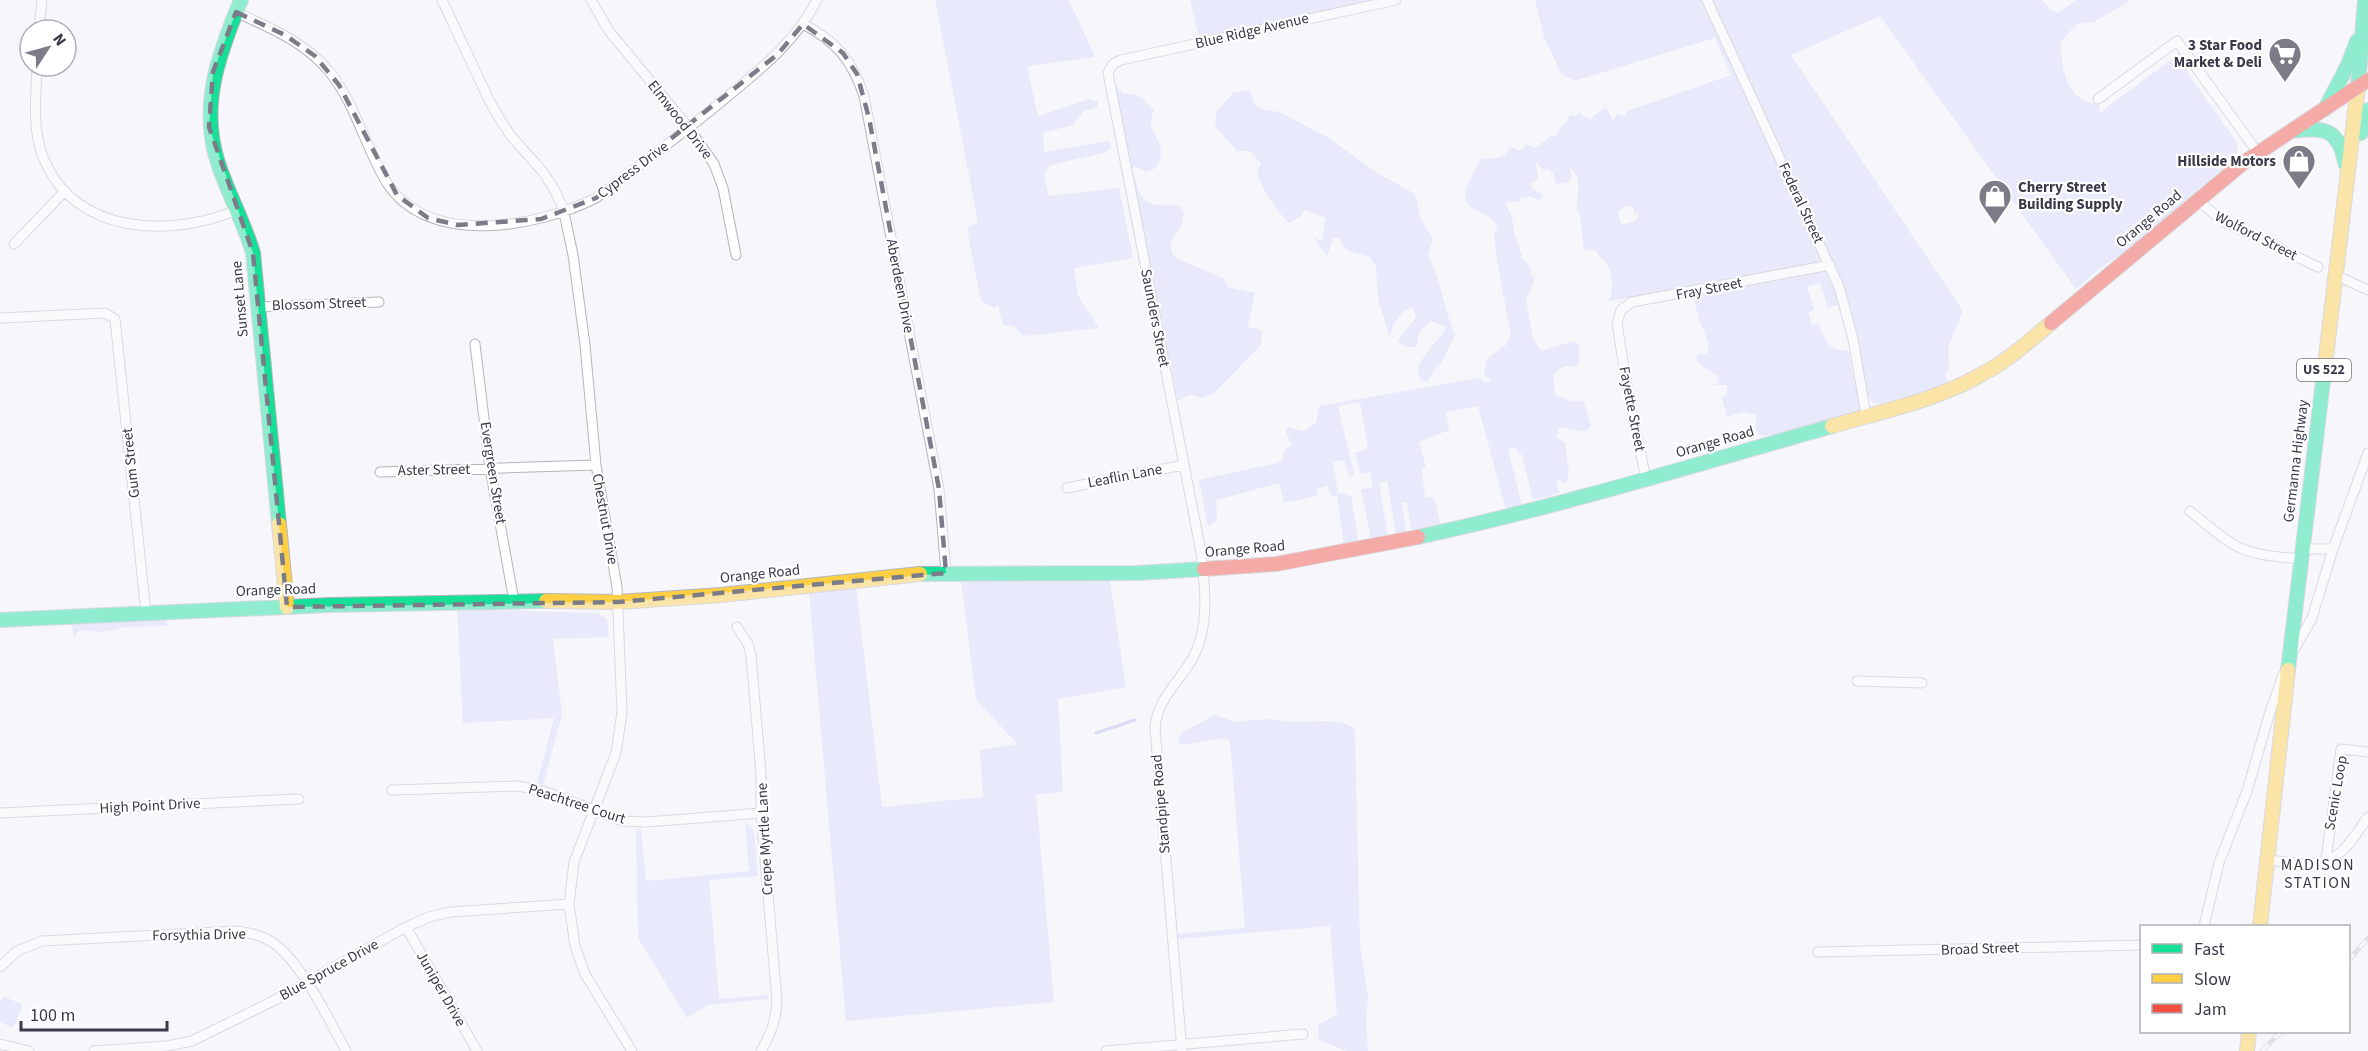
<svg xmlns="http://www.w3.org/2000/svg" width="2368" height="1051" font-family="'Source Sans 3',sans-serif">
<rect width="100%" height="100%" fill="#f6f6fb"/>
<path fill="#d7d9f8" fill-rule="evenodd" d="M935 0H1069L1095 57 1027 66 1038 116 1090 99 1098 102 1097 107 1084 111 1072 125 1043 133 1044 152 1108 141 1112 147 1104 153 1050 165 1044 175 1049 196 1119 188 1133 258 1074 268 1078 296 1099 328 1023 336 1014 326 1003 325 998 305 994 308 981 301 967 229 978 221Z
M1190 0H1376L1199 38Z
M1535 0H1703L1841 304 1828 308 1820 283 1807 286 1814 310 1808 312 1812 325 1819 324C1822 338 1832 354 1848 350L1861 411 1782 433 1759 436 1756 430V415L1743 412 1727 417 1722 398 1727 394V385H1715L1719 382 1716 375 1697 362 1696 356 1699 354 1707 355 1709 344 1699 319 1691 287 1608 301C1615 292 1613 273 1606 263 1603 258 1599 258 1597 251L1584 250C1582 240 1582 231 1581 222 1581 217 1577 213 1577 208 1576 194 1583 179 1571 168L1569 170 1572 175 1568 182 1556 184 1553 173 1548 169 1543 170 1535 160 1538 178 1531 184 1533 189 1544 195 1540 200 1528 196 1525 198 1522 197 1518 202 1508 201 1506 204 1512 218 1514 232 1522 255 1520 258C1528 261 1530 265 1531 274L1535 278 1526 300 1533 338 1541 351 1574 341 1579 346V364L1572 367 1565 366 1553 374 1555 395 1573 402 1583 400 1591 425 1587 431 1571 430 1565 427 1559 429 1556 437 1565 443 1569 473 1566 484 1556 479 1559 493 1533 500 1522 455 1515 448 1508 449 1522 506 1506 510 1478 406 1446 412 1449 430 1419 442 1426 468 1422 469 1425 498 1434 497 1441 525 1411 530 1407 502 1402 503 1406 531 1396 534 1387 481 1379 483 1388 536 1371 539 1361 489 1373 488 1370 472 1361 474 1355 453 1368 448 1360 402 1338 406 1354 474 1349 476 1344 460 1333 462 1338 493H1346V495L1351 496 1359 543 1344 545 1337 496H1331L1328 486 1317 489V496L1284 503 1279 483 1216 500 1217 519 1210 526 1207 524 1199 480 1277 463 1283 459 1284 451 1292 445 1286 432 1287 427 1304 431 1316 423 1319 406 1479 378 1486 382 1492 381 1484 375 1487 358 1505 346 1511 336 1497 260 1494 231 1497 230C1497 209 1464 215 1465 194 1466 183 1476 169 1481 159 1493 158 1505 161 1510 146L1519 151 1524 148 1525 144 1536 148 1550 136 1557 135 1562 126 1568 121 1569 115 1576 116 1578 112 1592 121 1593 116 1606 107 1613 121 1617 114 1624 116 1627 111 1731 75 1715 38 1574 81 1561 73 1544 37ZM1626 206 1633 207 1635 216 1638 212C1639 222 1629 224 1621 224L1618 212Z
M1711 0H2042L2050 9 2057 13 2076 0H2131L2094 22 2077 24 2061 41C2061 68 2065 101 2098 104L2100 109 2098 114 2180 53 2185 61 2189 75 2236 141 2238 149 2235 158 2123 254 2104 265 2076 289 1880 16 1791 55 1961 308 1962 313 1948 348 1949 368 1945 374 1950 384 1880 404 1873 403 1866 391 1852 312 1842 281 1803 202Z
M1115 85 1123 94C1138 92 1144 99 1154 110 1144 132 1161 135 1161 153 1161 158 1158 163 1156 168L1146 172 1135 166 1131 169C1144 203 1140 207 1179 205L1184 213 1182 225 1170 242 1173 255 1180 260 1223 278 1228 287 1255 293 1248 327 1257 329 1262 332 1261 345 1213 394 1201 398C1191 393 1186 395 1178 401L1115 96Z
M1250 90 1255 105 1264 110 1279 112 1329 138 1377 173 1415 194 1420 217 1433 239 1428 255C1441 281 1444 309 1455 336L1440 365 1433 371 1427 382C1400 372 1441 342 1446 327L1431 321 1420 331 1416 347H1408L1397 342 1416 317 1412 307C1399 313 1394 323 1389 336L1378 299 1376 267 1370 257 1348 251 1338 237 1333 239 1327 256 1314 238 1322 241 1326 218 1305 210 1302 215 1289 223C1279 213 1259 187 1258 172 1258 169 1260 166 1261 163L1250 151H1237L1215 126 1217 111 1233 93Z
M1096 579 1110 581 1126 687 1058 699 1063 792 1036 795 1054 1002 846 1021 809 592 856 587 882 807 983 797 980 750 1018 744 976 700 961 580Z
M457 609 597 613 607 619 609 637 553 639 562 714 543 785 537 783 554 718 463 723Z
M167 616V626L123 627 115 630 96 632 82 630 77 632 74 638 71 621Z
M1215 715 1235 722 1267 719 1288 722 1324 721 1344 723 1353 728 1355 732 1360 944 1368 996 1366 1021 1368 1051H1347L1319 1040 1318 1025 1337 1014 1330 926 1178 939V934L1245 928 1230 740C1214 735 1196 746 1179 744L1178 739 1183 732Z
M745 821 754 831 758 876 709 880 719 999 768 995V999L708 1005 687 1018 638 938 636 829H641L646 881 749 871Z
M3 996 23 1005 13 1028 0 1022V1003Z"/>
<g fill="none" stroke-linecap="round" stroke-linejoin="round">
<path stroke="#b4b6ea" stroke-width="3" d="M1096 733 1135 720"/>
<defs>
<path id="street" d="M442 0 489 100 501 121 511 136 543 172 554 189 563 208 573 255 585 345 596 465 617 587 622 712 616 753 574 862 569 904 575 946 585 974 632 1051
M591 0 609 31 689 128 714 164 723 188 736 255
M1707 0 1839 287 1853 339 1866 415
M236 12C270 28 303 41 328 70 355 102 365 147 387 183 429 248 538 227 596 198 640 165 685 132 727 97 762 68 796 41 817 0
M803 24C836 41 852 60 864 96L939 489 946 573
M39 30 42 0
M37 66C36 97 32 128 43 157 74 236 173 238 239 209
M2098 99 2177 41 2258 153
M2197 200 2223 221 2318 267
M14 244 65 191
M2335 275 2368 290
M259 307 379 302
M0 318 105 313 115 319 146 613
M475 344 490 468 514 601
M380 472 596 465
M1646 479 1628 393 1617 323 1621 310 1632 302 1830 265
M1067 488 1183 465
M2190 511C2206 524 2222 539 2240 548 2259 556 2281 557 2301 559
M2302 549H2333
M737 627 748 644 751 656 761 773V813L777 1000C776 1020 771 1034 761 1051
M2295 648 2312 618 2333 549 2368 453
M1857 681 1922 683
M392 790 518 786 546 792 623 821 647 822 761 813
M0 813 299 799
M2268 860C2290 862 2319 869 2338 854 2350 846 2359 829 2368 817
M2326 860 2341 749 2368 752
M2204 926 2219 863 2247 791 2270 712 2283 675
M406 927 477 1051
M1818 952 2142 945
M0 967 17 951 42 941 237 931C250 933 261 935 272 942 301 961 329 1020 346 1051
M0 1044 29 1051
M94 1051 167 1046 192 1041 275 1000 406 927 429 917 450 912 569 904
M1106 1051 1303 1034
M1182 1051 1155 728C1157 699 1179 682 1193 658 1210 626 1205 588 1201 552L1108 73 1113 64 1121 60 1396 0"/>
<path id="fast" d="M241 0C219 53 199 106 218 163 228 194 244 222 253 253L279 524
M2358 87 2365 0
M2325 109 2348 65 2357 41
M2292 131C2323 127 2339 128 2345 163
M2361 133 2368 110
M1418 537C1558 507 1695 465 1832 426
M920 574 1138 573 1204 569
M0 620 329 605 546 601
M2288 670 2325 365"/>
<path id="slow" d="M2325 365 2358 87
M1832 426C1883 411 1938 400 1984 373 2009 360 2029 341 2051 323
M279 524 287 607
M546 601 618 602 721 595 920 574
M2260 926 2288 670
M2247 1051 2249 1032"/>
<path id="jam" d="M2051 323 2243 163 2368 80
M1204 569 1276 564 1418 537"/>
</defs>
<use href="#street" stroke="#b5b5bd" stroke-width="11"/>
<use href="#fast" stroke="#b5b5bd" stroke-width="16"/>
<use href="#slow" stroke="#b5b5bd" stroke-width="16"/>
<use href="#jam" stroke="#b5b5bd" stroke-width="16"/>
<use href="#street" stroke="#fefefe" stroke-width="9"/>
<use href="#fast" stroke="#16e098" stroke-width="14"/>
<use href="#slow" stroke="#ffcf43" stroke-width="14"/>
<use href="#jam" stroke="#f24e42" stroke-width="14"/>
<defs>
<path id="rail" d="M2348 961 2368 938
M2262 1051 2281 1032"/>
</defs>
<use href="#rail" stroke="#cbcbcd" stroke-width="5"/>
<use href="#rail" stroke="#fff" stroke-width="3" stroke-dasharray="9" stroke-linecap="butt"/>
</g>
<path d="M0 0H2368V1051H0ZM236 12 285 35 315 56 339 85 397 195 428 218 458 225 541 219 596 198 778 54 803 24 843 53 857 74 869 118 939 489 946 573 618 602 287 607 253 253 209 127 213 72Z" fill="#f6f6fb" fill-opacity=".55" fill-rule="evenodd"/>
<path fill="none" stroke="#7b7c87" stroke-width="4.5" stroke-dasharray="12 8" stroke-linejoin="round" d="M236 12 285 35 315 56 339 85 397 195 428 218 458 225 541 219 596 198 778 54 803 24 843 53 857 74 869 118 939 489 946 573 618 602 287 607 253 253 209 127 213 72Z"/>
<defs>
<symbol id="supermarket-pin" viewBox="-11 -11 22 30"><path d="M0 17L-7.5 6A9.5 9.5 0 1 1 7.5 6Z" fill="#7b7c87" stroke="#fff"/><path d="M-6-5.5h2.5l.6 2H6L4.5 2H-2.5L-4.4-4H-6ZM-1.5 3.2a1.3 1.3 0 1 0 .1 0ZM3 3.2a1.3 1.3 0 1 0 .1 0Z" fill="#fff"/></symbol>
<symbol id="shop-pin" viewBox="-11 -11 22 30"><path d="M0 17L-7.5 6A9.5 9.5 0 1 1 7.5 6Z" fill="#7b7c87" stroke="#fff"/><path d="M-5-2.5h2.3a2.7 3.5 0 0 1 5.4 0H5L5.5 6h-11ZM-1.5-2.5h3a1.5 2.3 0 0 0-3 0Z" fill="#fff"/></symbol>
</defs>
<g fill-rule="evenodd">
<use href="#supermarket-pin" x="2266" y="35" width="38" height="52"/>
<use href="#shop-pin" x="2280" y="142" width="38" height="52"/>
<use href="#shop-pin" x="1976" y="177" width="38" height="52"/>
</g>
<g text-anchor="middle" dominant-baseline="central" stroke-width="4.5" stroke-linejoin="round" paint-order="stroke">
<rect fill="#fff" stroke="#747580" stroke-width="1.5" x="2297" y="359" width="54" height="22" rx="4.5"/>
<g font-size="14" font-weight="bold" fill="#393a49">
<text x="2324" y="370">US 522</text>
</g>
<g font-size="15" fill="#393a49" stroke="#fff">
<text transform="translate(1252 31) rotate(-13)">Blue Ridge Avenue</text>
<text transform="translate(680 120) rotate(52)">Elmwood Drive</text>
<text transform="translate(633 170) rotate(-37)">Cypress Drive</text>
<text transform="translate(1801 203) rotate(65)">Federal Street</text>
<text transform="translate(2149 219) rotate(-40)">Orange Road</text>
<text transform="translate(2256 236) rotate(27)">Wolford Street</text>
<text transform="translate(900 286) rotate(79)">Aberdeen Drive</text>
<text transform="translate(1709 289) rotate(-11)">Fray Street</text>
<text transform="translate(240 299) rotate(-95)">Sunset Lane</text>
<text transform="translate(319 304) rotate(-2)">Blossom Street</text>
<text transform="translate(1155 318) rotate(79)">Saunders Street</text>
<text transform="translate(1632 409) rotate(79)">Fayette Street</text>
<text transform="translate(1715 442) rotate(-16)">Orange Road</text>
<text transform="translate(2296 461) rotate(-83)">Germanna Highway</text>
<text transform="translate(131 463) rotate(-96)">Gum Street</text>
<text transform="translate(434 470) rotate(-1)">Aster Street</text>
<text transform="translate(493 473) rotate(81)">Evergreen Street</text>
<text transform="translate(1125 476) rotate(-11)">Leaflin Lane</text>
<text transform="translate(605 519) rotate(80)">Chestnut Drive</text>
<text transform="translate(1245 549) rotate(-5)">Orange Road</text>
<text transform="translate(760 574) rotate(-6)">Orange Road</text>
<text transform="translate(276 590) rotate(-2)">Orange Road</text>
<text transform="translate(2336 793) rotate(-80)">Scenic Loop</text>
<text transform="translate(577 804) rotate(18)">Peachtree Court</text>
<text transform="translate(1161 804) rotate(-95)">Standpipe Road</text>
<text transform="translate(150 806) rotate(-3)">High Point Drive</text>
<text transform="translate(765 839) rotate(-93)">Crepe Myrtle Lane</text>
<text transform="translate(199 935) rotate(-1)">Forsythia Drive</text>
<text transform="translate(1980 949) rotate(-2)">Broad Street</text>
<text transform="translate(329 970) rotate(-29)">Blue Spruce Drive</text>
<text transform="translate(441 989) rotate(60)">Juniper Drive</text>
</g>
<g font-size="15" font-weight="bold" fill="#393a49" stroke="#fff" text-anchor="end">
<text x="2262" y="45">3 Star Food<tspan x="2262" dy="17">Market &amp; Deli</tspan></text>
<text x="2276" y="161">Hillside Motors</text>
<text x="2018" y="187" text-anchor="start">Cherry Street<tspan x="2018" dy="17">Building Supply</tspan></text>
</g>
<g font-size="16" letter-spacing="1.5" fill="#393a49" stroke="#fff">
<text x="2318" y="865">MADISON<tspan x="2318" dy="18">STATION</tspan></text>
</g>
</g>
<rect x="2140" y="925" width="210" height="108" fill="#ffffff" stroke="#b0b0b6" stroke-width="1.5"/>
<rect x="2152" y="944" width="30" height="9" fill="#16e098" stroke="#b0b0b6" stroke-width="1.5"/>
<text x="2194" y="955" font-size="18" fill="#393a49">Fast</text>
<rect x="2152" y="974" width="30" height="9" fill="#ffcf43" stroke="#b0b0b6" stroke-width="1.5"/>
<text x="2194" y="985" font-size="18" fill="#393a49">Slow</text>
<rect x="2152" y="1004" width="30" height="9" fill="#f24e42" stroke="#b0b0b6" stroke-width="1.5"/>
<text x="2194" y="1015" font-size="18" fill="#393a49">Jam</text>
<g transform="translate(48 48) rotate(54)"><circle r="28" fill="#ffffff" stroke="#b0b0b6" stroke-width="1.5"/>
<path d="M0-4.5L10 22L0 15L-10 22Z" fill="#7b7c87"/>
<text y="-9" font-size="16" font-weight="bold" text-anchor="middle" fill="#393a49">N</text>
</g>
<path d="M21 1021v9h146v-9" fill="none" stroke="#393a49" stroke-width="3"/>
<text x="30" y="1021" font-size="18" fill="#393a49" stroke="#ffffff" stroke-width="4.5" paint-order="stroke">100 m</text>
</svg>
